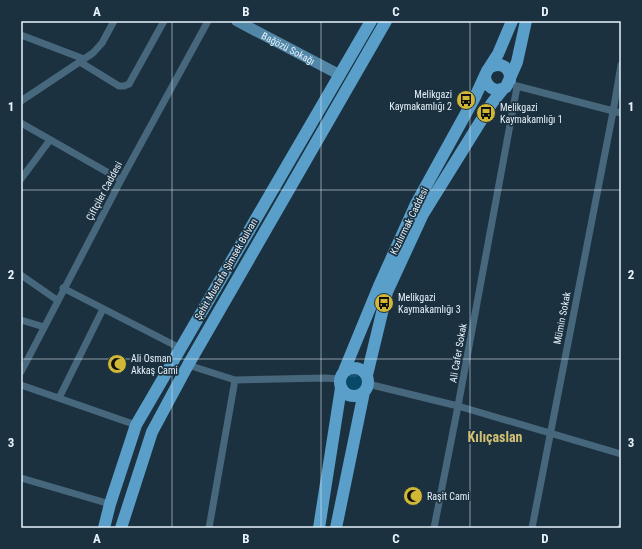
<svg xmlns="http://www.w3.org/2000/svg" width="642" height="549" font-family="'Roboto Condensed',sans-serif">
<defs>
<pattern id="grass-tufts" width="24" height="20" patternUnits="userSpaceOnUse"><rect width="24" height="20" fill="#084969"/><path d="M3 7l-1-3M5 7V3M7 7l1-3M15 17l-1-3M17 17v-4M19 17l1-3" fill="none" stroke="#2c647f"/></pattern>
</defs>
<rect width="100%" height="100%" fill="#1c313f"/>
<path fill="url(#grass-tufts)" d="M346 382a8 8 0 1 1 16 0a8 8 0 1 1-16 0Z"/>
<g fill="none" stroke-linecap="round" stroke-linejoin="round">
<path stroke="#47677c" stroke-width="7" d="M21 35 84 59
M80 62 119 86H124L129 84 164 21
M513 85 621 113
M21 101 93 53 102 43 114 21
M21 123 121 180
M21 179 50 140
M21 275 57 300
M63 288 180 348
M21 320 44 327
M188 365 235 380 326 378 340 379
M21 372 121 180 208 21
M368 384 458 406 621 454
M21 385 136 425
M59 398 103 309
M21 478 110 504
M209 528 235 380
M434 528 458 406 517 87
M532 528 613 112 621 65
M621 528V527"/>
<path stroke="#5287a7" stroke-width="11" id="s1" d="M237 21 340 75"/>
<path stroke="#599fc9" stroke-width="12" d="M489 68C500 61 511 67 510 80
M485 75C485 87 496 94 506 87L517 62 526 21
M340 382a14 14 0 1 1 28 0a14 14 0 1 1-28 0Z
M344 371 379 286 416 204 475 97 487 71 498 54 512 21
M367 375 387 292 423 214 492 103 503 89
M104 528 110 504 136 425 371 21
M121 528 152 432 188 365 386 21
M319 528 341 388
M336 528 364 392"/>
</g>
<path fill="none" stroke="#e5f2fb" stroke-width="1" stroke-opacity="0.55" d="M172 21V528M321 21V528M470 21V528M21 190H621M21 359H621"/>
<defs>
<symbol id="bus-disc" viewBox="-11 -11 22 22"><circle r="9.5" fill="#d1b736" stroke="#1c313f"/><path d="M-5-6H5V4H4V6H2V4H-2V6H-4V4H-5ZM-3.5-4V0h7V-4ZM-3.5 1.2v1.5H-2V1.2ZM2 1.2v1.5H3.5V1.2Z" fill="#111"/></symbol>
<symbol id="mosque-disc" viewBox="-11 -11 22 22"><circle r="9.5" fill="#d1b736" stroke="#1c313f"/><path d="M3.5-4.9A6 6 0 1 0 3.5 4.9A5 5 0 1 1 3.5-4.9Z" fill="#111"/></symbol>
</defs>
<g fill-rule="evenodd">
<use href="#bus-disc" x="455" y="89" width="22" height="22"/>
<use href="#bus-disc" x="475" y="102" width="22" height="22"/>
<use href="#bus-disc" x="373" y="292" width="22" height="22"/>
<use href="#mosque-disc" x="106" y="353" width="22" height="22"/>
<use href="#mosque-disc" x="402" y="485" width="22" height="22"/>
</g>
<g text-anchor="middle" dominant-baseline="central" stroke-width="3.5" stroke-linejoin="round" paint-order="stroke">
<g font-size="10" fill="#e5f2fb" stroke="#1c313f">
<text stroke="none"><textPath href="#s1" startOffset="58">Bağözü Sokağı</textPath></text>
<text transform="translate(104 191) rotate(-62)">Çiftçiler Caddesi</text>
<text transform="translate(409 221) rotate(-64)">Kızılırmak Caddesi</text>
<text transform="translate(226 269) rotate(-60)">Şehit Mustafa Şimsek Bulvarı</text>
<text transform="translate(562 318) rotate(-79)">Mümin Sokak</text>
<text transform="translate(458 353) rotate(-80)">Ali Cafer Sokak</text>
</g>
<g font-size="10" fill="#e5f2fb" stroke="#1c313f" text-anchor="start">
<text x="452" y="94" text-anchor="end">Melikgazi<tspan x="452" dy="12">Kaymakamlığı 2</tspan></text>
<text x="500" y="107">Melikgazi<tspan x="500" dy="12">Kaymakamlığı 1</tspan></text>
<text x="398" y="297">Melikgazi<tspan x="398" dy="12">Kaymakamlığı 3</tspan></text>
<text x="131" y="358">Ali Osman<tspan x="131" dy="12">Akkaş Cami</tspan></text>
<text x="427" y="496">Raşit Cami</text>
</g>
<g font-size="14" font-weight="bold" fill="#d2c173" stroke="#1c313f">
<text x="495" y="437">Kılıçaslan</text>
</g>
</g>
<rect width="642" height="549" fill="none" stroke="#1c313f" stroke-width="44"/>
<rect x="22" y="22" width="598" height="505" fill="none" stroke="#e5f2fb" stroke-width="1.5"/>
<g font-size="13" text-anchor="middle" font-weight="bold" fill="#e5f2fb">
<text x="97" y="16">A</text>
<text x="246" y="16">B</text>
<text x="396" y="16">C</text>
<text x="545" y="16">D</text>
<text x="11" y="111">1</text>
<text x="631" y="111">1</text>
<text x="11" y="279">2</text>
<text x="631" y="279">2</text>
<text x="11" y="447">3</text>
<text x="631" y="447">3</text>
<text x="97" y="543">A</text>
<text x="246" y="543">B</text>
<text x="396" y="543">C</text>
<text x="545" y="543">D</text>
</g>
</svg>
